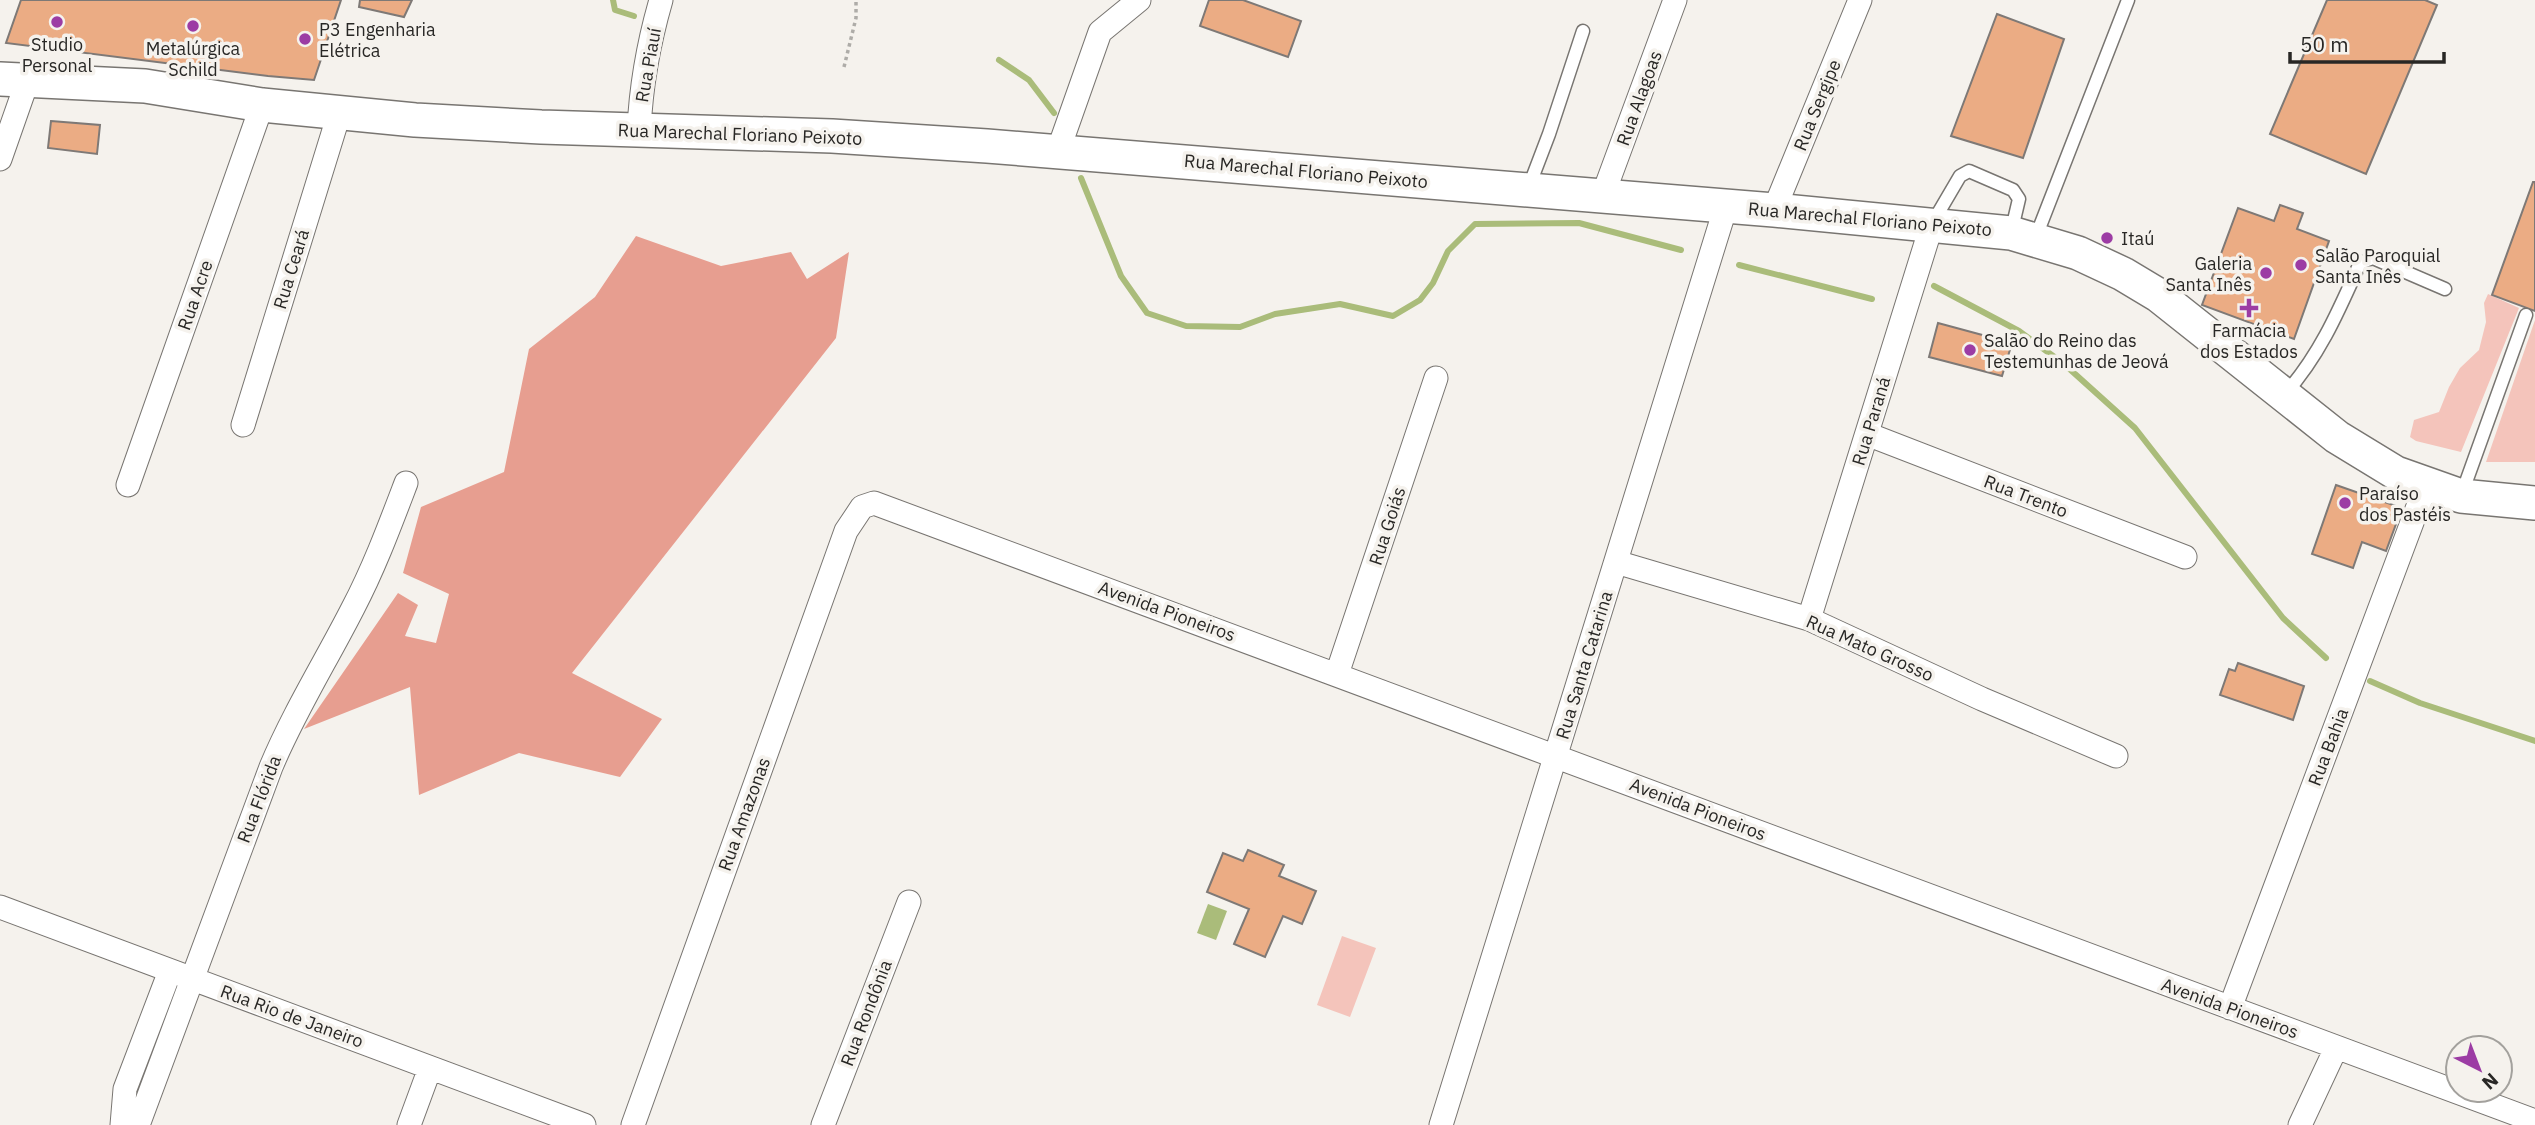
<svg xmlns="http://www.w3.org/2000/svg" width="2535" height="1125" font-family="'IBM Plex Sans',sans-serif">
<rect width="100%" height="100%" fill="#f5f2ed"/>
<path fill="#f4c4bb" d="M2488 294 2519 308 2461 452 2416 441 2410 437 2414 420 2439 412 2449 387 2460 368 2479 350 2486 322 2484 303Z
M2535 320V462H2486Z
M1342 936 1376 948 1350 1017 1317 1005Z"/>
<path fill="#e79e90" d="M636 236 721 266 791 252 807 279 849 252 836 338 572 673 662 719 620 777 519 753 419 795 410 687 304 729 398 593 418 605 405 636 436 643 449 594 403 573 421 507 504 472 529 349 595 297Z"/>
<path fill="#aabc7a" d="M1208 904 1227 911 1216 940 1197 933Z"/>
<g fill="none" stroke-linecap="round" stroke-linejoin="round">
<path stroke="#aabc7a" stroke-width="6" d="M613 0 615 10 634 16
M999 60 1029 80 1054 113
M1081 178 1121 276 1147 313 1186 326 1240 327 1275 314 1340 304 1393 316 1420 300 1433 283 1448 251 1475 224 1579 223 1681 250
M1739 265 1872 299
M1934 286 2019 331 2064 364 2135 428 2283 618 2326 658
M2370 681 2420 703 2535 741"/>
</g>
<path fill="#ebac84" stroke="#7e7976" stroke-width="2" d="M21 0H341L314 80 268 76 6 43Z
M360 0H412L404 17 359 7Z
M1209 0H1243L1301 21 1288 57 1200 26Z
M2327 0H2425L2437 5 2366 174 2270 134Z
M1997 14 2064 39 2023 158 1951 136Z
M51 121 100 125 97 154 48 148Z
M2533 182H2535V311L2492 295Z
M2280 205 2303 213 2297 229 2329 241 2294 339 2202 305 2238 208 2274 221Z
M1938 323 2012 343 2002 376 1929 357Z
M2336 485 2402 508 2386 551 2362 542 2353 568 2312 554Z
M2238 663 2304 686 2293 720 2220 695 2229 669 2235 671Z
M1248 850 1284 865 1279 876 1316 891 1302 924 1283 916 1265 957 1234 944 1249 909 1207 892 1223 853 1243 861Z"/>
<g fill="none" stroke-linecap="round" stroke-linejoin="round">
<defs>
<path id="service" d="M1528 189 1549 134 1583 31
M1933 222 1960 176 1969 171 2013 190 2019 199 2011 233
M2035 239 2128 0
M2285 394C2320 355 2339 310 2360 263L2373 258 2445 289
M2461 496 2526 315"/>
<path id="minor" d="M639 130C641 84 648 45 661 0
M1058 151 1100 32 1139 0
M0 159 27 82
M1603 195 1675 0
M1774 210 1860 0
M243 425 339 114
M1867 434 2185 557
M128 485 262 105
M1616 562 1809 619 1982 699 2116 756
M1809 619 1932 224
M1337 674 1436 378
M0 907 584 1125
M2230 1008 2426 485
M122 1125 125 1089 170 971
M138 1125 271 767C294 712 326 661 353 608 374 568 390 525 406 483
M409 1125 430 1068
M633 1125 846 531 862 507 874 503 2535 1121
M823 1125 909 902
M1441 1125 1726 206
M2300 1125 2336 1048"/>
<path id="secondary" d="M0 79 145 86 262 105 415 120 541 127 832 136 987 146 1774 210 2011 233 2078 253 2123 274 2158 295 2337 437 2396 473 2461 496 2535 503"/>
</defs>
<use href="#service" stroke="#787571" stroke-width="15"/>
<use href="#minor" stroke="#787571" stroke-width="25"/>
<use href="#secondary" stroke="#787571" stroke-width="36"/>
<path stroke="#aeaca8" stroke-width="3.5" stroke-dasharray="3.5 3.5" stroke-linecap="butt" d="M844 67 856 18V0"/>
<use href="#service" stroke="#fff" stroke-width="12"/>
<use href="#minor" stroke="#fff" stroke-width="23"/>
<use href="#secondary" stroke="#fff" stroke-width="33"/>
</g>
<g fill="#9c3ca4" stroke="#f5f2ed" stroke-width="2.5">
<circle cx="57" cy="22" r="7"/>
<circle cx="193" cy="26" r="7"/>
<circle cx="305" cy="39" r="7"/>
<circle cx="2107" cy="238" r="7"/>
<circle cx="2301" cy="265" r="7"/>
<circle cx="2266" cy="273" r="7"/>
<path d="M2245.5 297.5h7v7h7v7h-7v7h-7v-7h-7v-7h7z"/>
<circle cx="1970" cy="350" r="7"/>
<circle cx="2345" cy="503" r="7"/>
</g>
<g text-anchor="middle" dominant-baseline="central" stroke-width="7" stroke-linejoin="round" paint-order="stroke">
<g font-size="18" fill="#282725" stroke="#f5f2ed" text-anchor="start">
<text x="319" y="29">P3 Engenharia<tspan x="319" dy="21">Elétrica</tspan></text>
<text x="57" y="44" text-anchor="middle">Studio<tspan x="57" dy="21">Personal</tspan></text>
<text x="193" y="48" text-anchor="middle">Metalúrgica<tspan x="193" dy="21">Schild</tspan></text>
<text x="2121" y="238">Itaú</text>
<text x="2315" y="255">Salão Paroquial<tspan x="2315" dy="21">Santa Inês</tspan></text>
<text x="2252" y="263" text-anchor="end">Galeria<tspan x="2252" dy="21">Santa Inês</tspan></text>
<text x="2249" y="330" text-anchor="middle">Farmácia<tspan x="2249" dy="21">dos Estados</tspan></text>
<text x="1984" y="340">Salão do Reino das<tspan x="1984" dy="21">Testemunhas de Jeová</tspan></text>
<text x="2359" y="493">Paraíso<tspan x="2359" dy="21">dos Pastéis</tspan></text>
</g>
<g font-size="18" fill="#282725" stroke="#f5f2ed">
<text transform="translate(648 65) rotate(-80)">Rua Piauí</text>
<text transform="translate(1639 98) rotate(-70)">Rua Alagoas</text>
<text transform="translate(1817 105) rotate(-68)">Rua Sergipe</text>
<text transform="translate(740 134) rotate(2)">Rua Marechal Floriano Peixoto</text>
<text transform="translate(1306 171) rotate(5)">Rua Marechal Floriano Peixoto</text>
<text transform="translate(1870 219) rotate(5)">Rua Marechal Floriano Peixoto</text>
<text transform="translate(291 269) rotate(-73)">Rua Ceará</text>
<text transform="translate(195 295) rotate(-71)">Rua Acre</text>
<text transform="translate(1871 421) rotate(-73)">Rua Paraná</text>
<text transform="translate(2026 496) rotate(21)">Rua Trento</text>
<text transform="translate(1387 526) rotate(-72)">Rua Goiás</text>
<text transform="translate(1167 611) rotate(20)">Avenida Pioneiros</text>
<text transform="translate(1870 648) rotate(24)">Rua Mato Grosso</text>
<text transform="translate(1584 665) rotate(-73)">Rua Santa Catarina</text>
<text transform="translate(2328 747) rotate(-69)">Rua Bahia</text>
<text transform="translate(259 799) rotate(-69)">Rua Flórida</text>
<text transform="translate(1698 809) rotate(21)">Avenida Pioneiros</text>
<text transform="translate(744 814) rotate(-70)">Rua Amazonas</text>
<text transform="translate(2230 1008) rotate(20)">Avenida Pioneiros</text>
<text transform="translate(866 1013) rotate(-69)">Rua Rondônia</text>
<text transform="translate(292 1016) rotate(20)">Rua Rio de Janeiro</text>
</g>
</g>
<g transform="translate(2479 1069) rotate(138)"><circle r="33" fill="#f5f2ed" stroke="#a3a19d" stroke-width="2"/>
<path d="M0-5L12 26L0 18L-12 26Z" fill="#9c3ca4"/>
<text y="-10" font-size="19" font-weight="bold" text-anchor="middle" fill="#282725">N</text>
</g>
<path d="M2290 52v10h154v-10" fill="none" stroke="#282725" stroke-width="3.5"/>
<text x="2300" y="52" font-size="21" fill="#282725" stroke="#f5f2ed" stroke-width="5" paint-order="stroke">50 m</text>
</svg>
